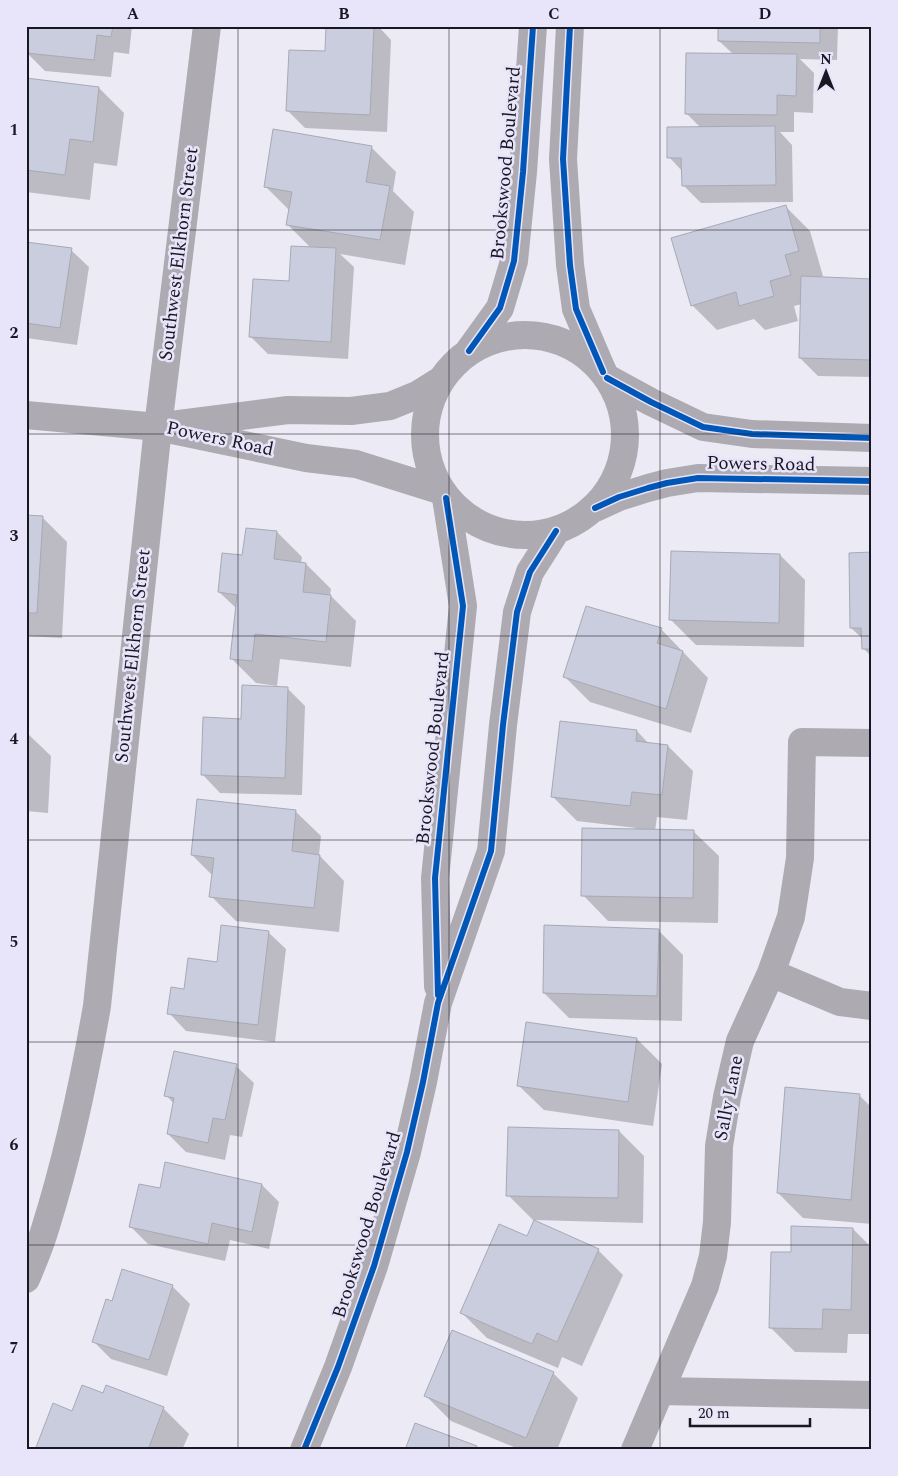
<svg xmlns="http://www.w3.org/2000/svg" width="898" height="1476" font-family="Spectral,serif">
<rect width="100%" height="100%" fill="#eceaf5"/>
<path fill="#0003" d="M30 26H132L129 54 114 52 111 77 45 71 27 53Z
M328 26H378L391 40 387 132 305 128 287 110 326 53Z
M415 26H437V29Z
M719 26H838L837 60 800 59 814 73 813 113 794 112V132H780L792 145 793 202 701 203 683 185V172L669 157 701 128 686 113 733 54 719 41Z
M26 79 99 88 124 113 117 166 94 163 90 200 26 192Z
M371 147 396 172 393 191 414 212 405 265 340 254 354 267 348 359 268 354 251 337 290 282 311 248 287 224 290 211 265 186Z
M785 206 810 231 823 276 818 278 872 280V377L818 376 800 358 802 304 794 306 798 321 765 330 754 319 717 330 692 305Z
M26 244 71 250 89 267 77 345 26 338Z
M26 516 42 517 67 542 62 638 26 636Z
M277 532 302 557 301 564H306L331 589 330 595 356 621 351 667 280 659 277 686 256 683 231 658 237 609 219 592Z
M872 554V657L863 648V639L851 628Z
M780 555 805 580 804 647 696 645 671 620Z
M661 629 708 678 691 733 590 702 565 677Z
M288 689 305 706 302 795 220 793 203 775Z
M637 731 649 744 668 746 693 771 687 820 657 817 655 831H693L719 856 718 923 608 921 583 895 636 828 577 821 552 796Z
M26 732 51 756 48 813 26 811Z
M295 811 321 836 319 855 344 881 339 932 236 921 211 896 213 876 192 855Z
M658 930 683 955 682 1021 569 1018 544 993Z
M268 932 286 949 275 1042 186 1031 169 1013 186 990 218 963Z
M637 1039 662 1064 653 1126 544 1110 518 1085Z
M236 1066 254 1083 242 1137 230 1135 225 1160 186 1152 168 1134 174 1104 166 1095Z
M859 1095 872 1108V1224L803 1218 778 1193Z
M619 1131 644 1156 643 1223 533 1220 508 1195Z
M262 1185 279 1202 269 1249 230 1240 225 1261 148 1244 131 1227 160 1190Z
M853 1229 872 1248V1334H848L847 1353 795 1352 770 1327 792 1254Z
M528 1237 598 1250 623 1275 582 1366 562 1357 558 1368 487 1338 462 1313Z
M172 1286 190 1304 167 1376 111 1359 93 1341 113 1302Z
M553 1373 578 1398 557 1450H521L451 1421 426 1396Z
M106 1386 164 1409 189 1434 182 1450H37L72 1412 104 1394Z"/>
<path fill="#c9cdde" stroke="#a7a9b4" d="M29 26H113L111 37 97 35 94 60 26 53Z
M326 26H374L370 115 286 111 289 50 325 51Z
M718 26H820V43L718 41Z
M686 53 797 54 796 96 777 95V115L685 114Z
M26 78 99 87 93 142 70 139 65 175 26 170Z
M775 126 776 185 682 186 681 158H667V127Z
M273 129 372 146 366 182 390 186 380 240 286 225 292 192 264 187Z
M786 205 799 251 785 255 791 275 770 281 774 296 739 306 736 292 691 306 671 238Z
M26 242 72 248 60 328 26 323Z
M291 246 336 248 331 342 249 337 253 279 289 281Z
M801 276 872 279V360L799 358Z
M26 515 43 516 37 613H26Z
M246 528 277 531 274 559 306 563 303 592 331 595 326 642 255 634 252 661 230 659 237 595 218 592 222 553 242 555Z
M671 551 780 554 779 623 669 620Z
M872 552V649H862L861 628H850L849 553Z
M586 606 662 628 657 643 683 651 666 709 563 677Z
M242 685 288 687 285 778 201 775 203 717 241 719Z
M560 721 637 730 636 741 668 745 662 795 632 792 630 806 551 797Z
M197 799 296 810 292 851 320 855 314 908 209 897 214 858 191 855Z
M582 828 694 830 693 898 581 896Z
M872 849V942H870Z
M221 925 269 931 258 1025 167 1014 171 987 184 989 188 958 217 962Z
M544 925 659 929 657 996 543 993Z
M526 1022 637 1038 628 1102 517 1086Z
M174 1051 237 1064 225 1120 213 1118 208 1143 167 1134 174 1098 164 1096Z
M785 1087 860 1094 851 1200 777 1193Z
M508 1127 619 1130 618 1198 506 1196Z
M165 1162 262 1184 252 1232 212 1223 208 1244 129 1227 139 1184 160 1188Z
M534 1220 599 1249 557 1342 537 1333 532 1344 460 1313 499 1224 527 1236Z
M791 1226 853 1228 851 1310 823 1309 822 1329 769 1328 771 1252H791Z
M122 1269 173 1285 149 1360 92 1342 106 1299 112 1301Z
M452 1330 554 1372 526 1438 424 1396Z
M82 1385 103 1393 106 1385 164 1407 148 1450H35L53 1403 72 1411Z
M415 1423 477 1446 475 1450H405Z"/>
<g fill="none" stroke-linecap="round" stroke-linejoin="round">
<path stroke="#aeaab1" stroke-width="28" d="M26 415 158 427 306 458 356 464 442 491
M179 424 288 410 351 411 390 406 417 395 441 380
M771 973 840 1002 872 1006
M26 1279C33 1262 40 1246 45 1229 68 1156 84 1081 97 1006L158 427 207 26
M660 1391 872 1395
M635 1450 705 1286 713 1256 717 1222 719 1146 727 1097 740 1041 771 973 791 917 800 858 802 742 872 743"/>
<path stroke="#aeaab1" stroke-width="28" d="M570 26 563 159 570 265 576 309 603 372
M469 351 500 308 514 261 523 172 533 26"/>
<path stroke="#adaab2" stroke-width="28" d="M425 435a100 100 0 1 1 200 0a100 100 0 1 1-200 0Z
M607 378 651 402 703 427 752 434 872 438
M595 508 619 497 648 488 667 483 698 478 872 481
M438 986 435 878 463 606 446 498
M304 1450 338 1367 374 1266 407 1152 423 1082 438 1003 491 851 503 725 517 612 530 572 556 531"/>
<defs>
<path id="cycleway" d="M570 26 563 159 570 265 576 309 603 372
M469 351 500 308 514 261 523 172 533 26
M607 378 651 402 703 427 752 434 872 438
M595 508 619 497 648 488 667 483 698 478 872 481
M438 995 435 878 463 606 446 498
M304 1450 338 1367 374 1266 407 1152 423 1082 438 1003 491 851 503 725 517 612 530 572 556 531"/>
</defs>
<use href="#cycleway" stroke="#e8e5fa" stroke-width="9"/>
<use href="#cycleway" stroke="#0057b8" stroke-width="6"/>
</g>
<path fill="none" stroke="#191723" stroke-width="1" stroke-opacity="0.55" d="M238 26V1450M449 26V1450M660 26V1450M26 230H872M26 434H872M26 636H872M26 840H872M26 1042H872M26 1245H872"/>
<g text-anchor="middle" dominant-baseline="central" stroke-width="5" stroke-linejoin="round" paint-order="stroke">
<g font-size="19" fill="#191723" stroke="#e8e5fa">
<text transform="translate(506 163) rotate(-85)">Brookswood Boulevard</text>
<text transform="translate(179 254) rotate(-83)">Southwest Elkhorn Street</text>
<text transform="translate(220 439) rotate(12)">Powers Road</text>
<text transform="translate(761 464) rotate(1)">Powers Road</text>
<text transform="translate(133 656) rotate(-84)">Southwest Elkhorn Street</text>
<text transform="translate(433 748) rotate(-84)">Brookswood Boulevard</text>
<text transform="translate(729 1098) rotate(-79)">Sally Lane</text>
<text transform="translate(367 1225) rotate(-73)">Brookswood Boulevard</text>
</g>
</g>
<rect width="898" height="1476" fill="none" stroke="#e8e5fa" stroke-width="55"/>
<g transform="translate(826 72)" stroke="#e8e5fa" stroke-width="4" paint-order="stroke">
<path d="M0-4L9 19L0 12L-9 19Z" fill="#191723"/>
<text y="-8" font-size="14" font-weight="bold" text-anchor="middle" fill="#191723">N</text>
</g>
<path d="M690 1418v8h120v-8" fill="none" stroke="#191723" stroke-width="2.5"/>
<text x="698" y="1418" font-size="15" fill="#191723" stroke="#e8e5fa" stroke-width="4" paint-order="stroke">20 m</text>
<rect x="28" y="28" width="842" height="1420" fill="none" stroke="#191723" stroke-width="2"/>
<g font-size="16" text-anchor="middle" font-weight="bold" fill="#191723">
<text x="133" y="19">A</text>
<text x="344" y="19">B</text>
<text x="554" y="19">C</text>
<text x="765" y="19">D</text>
<text x="14" y="135">1</text>
<text x="14" y="338">2</text>
<text x="14" y="541">3</text>
<text x="14" y="744">4</text>
<text x="14" y="947">5</text>
<text x="14" y="1150">6</text>
<text x="14" y="1353">7</text>
</g>
</svg>
